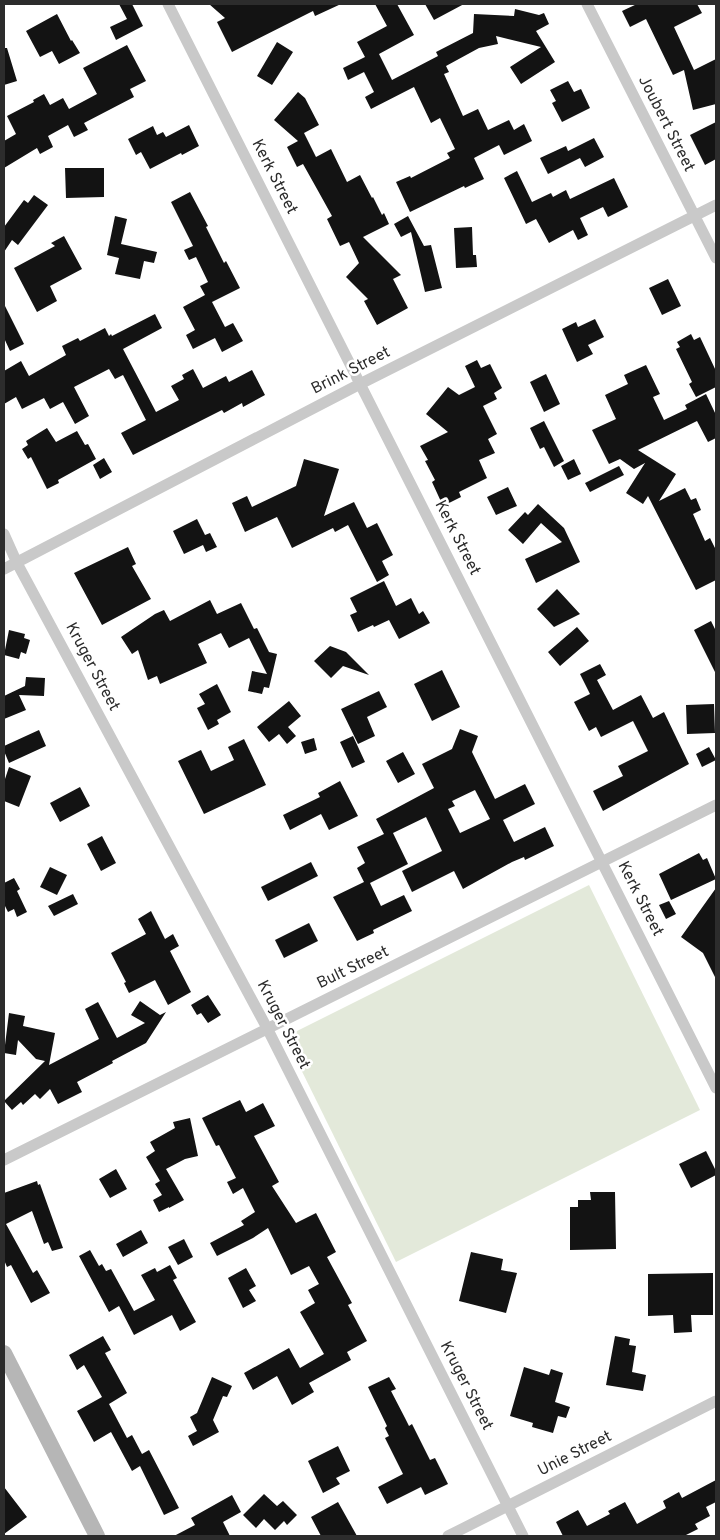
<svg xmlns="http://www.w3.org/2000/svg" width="720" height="1540" font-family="Overpass,sans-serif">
<rect width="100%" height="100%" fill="#fff"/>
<path fill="#e3e9da" d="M589 885 700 1110 396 1262 285 1037Z"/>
<path fill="#131313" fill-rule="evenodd" d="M119 4H132L143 26 116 40 110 27 127 19Z
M209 4H341L315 16 313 11 232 52 217 22 225 18Z
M375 4H397L414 35 379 54 392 80 438 56 436 52 473 33 474 14 514 16 515 9 539 15 544 13 549 24 536 31 555 62 521 84 510 67 541 47 496 36 498 44 479 48 446 66 449 72 444 74 463 116 478 109 488 130 509 120 514 130 524 124 532 141 504 155 499 145 474 158 484 179 465 188 464 186 410 212 396 182 410 176 411 178 450 158 447 153 455 149 440 118 431 123 414 87 371 109 365 97 374 92 364 72 348 80 343 68 365 57 357 42 387 26Z
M425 4H464L434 20Z
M637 4H697L702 13 674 27 694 70 716 59V104L693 110 684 70 673 75 646 19 630 27 622 11Z
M57 14 71 41 72 40 80 53 59 64 52 51 40 57 26 31Z
M277 42 293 52 272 85 257 76Z
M127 45 146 81 130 89 134 97 84 123 88 130 74 137 68 125 48 136 53 147 40 154 37 148 4 168V141L16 134 7 116 34 102 33 100 44 94 50 105 63 98 69 109 97 94 83 68Z
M4 48H7L17 81 4 85Z
M568 81 574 92 581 89 590 108 562 122 552 103 556 101 550 90Z
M298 92 305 98 319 125 304 133 316 157 331 149 347 182 360 175 372 198 373 197 382 215 384 213 389 224 363 237 401 275 393 279 408 308 377 325 364 301 368 299 346 277 359 263 349 242 340 246 327 219 332 216 317 189 303 164 297 167 287 147 298 141 274 120Z
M716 122V159L705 165 690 135Z
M189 125 199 146 182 155 181 153 150 169 141 152 136 155 128 139 153 126 157 135 163 132 166 137Z
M594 138 604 157 585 167 580 158 548 174 540 158 566 146 568 151Z
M65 168H104V197L66 198Z
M517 171 532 202 551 193 553 197 566 190 570 199 614 178 628 207 608 217 603 207 580 218 588 235 578 240 573 230 549 243 536 219 526 224 504 178Z
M190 192 208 226 206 227 224 263 226 261 240 288 212 302 225 327 233 323 243 341 222 352 215 338 193 349 186 335 195 330 183 307 205 295 200 286 208 282 196 257 189 260 184 250 193 246 171 202Z
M34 195 48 205 18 245 12 240 4 252V227L24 200 28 203Z
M115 216 127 219 121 244 157 252 154 263 144 261 140 279 115 274 119 258 107 255Z
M408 216 424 246 431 245 442 288 425 292 411 232 401 237 394 224Z
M472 227 473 255H476L477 267 456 268 454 228Z
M64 236 82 269 50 286 57 301 37 312 14 268 55 246 51 243Z
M668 279 681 306 662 315 649 288Z
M4 304 24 344 10 351 4 338Z
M155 314 162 328 123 349 156 412 179 400 171 386 184 379 182 375 193 369 203 388 226 376 229 382 252 370 265 395 243 407 242 403 224 413 222 410 133 455 121 433 146 420 123 375 115 379 109 369 74 387 89 416 75 424 63 402 50 409 44 398 22 409 16 397 4 404V371L21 361 29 376 66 355 62 346 78 338 80 341 105 328 109 336 111 334 112 336Z
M595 319 604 337 588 345 593 354 577 362 562 329 576 322 578 327Z
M691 334 694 340 700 337 716 371V387L696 397 689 384 692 382 676 349 680 347 677 342Z
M477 360 481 368 490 364 502 388 494 393 497 399 483 406 497 434 488 439 495 453 479 460 487 478 459 492 461 497 443 506 432 482 435 480 425 461 428 460 420 446 448 432 426 414 448 387 459 395 475 387 465 366Z
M646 365 660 394 653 397 664 420 687 409 685 405 706 394 716 415V438L708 442 697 421 638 450 676 474 659 501 685 488 691 500 696 498 701 510 693 514 705 541 710 538 716 550V580L696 590 648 496 643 504 626 493 645 463 634 469 620 459 609 464 592 430 616 419 605 395 628 384 624 375Z
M546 374 560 404 544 412 530 382Z
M544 421 564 461 554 467 544 447 540 449 530 428Z
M47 428 56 442 77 431 85 445 88 444 96 459 58 480 59 483 47 489 31 457 28 459 22 449 28 445 26 441Z
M104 458 112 472 100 479 93 465Z
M304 459 339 469 324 516 354 502 367 528 377 523 393 555 382 561 389 575 377 582 348 525 335 532 333 528 292 548 277 517 245 532 232 503 247 496 252 507 296 486Z
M574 459 581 474 568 480 561 466Z
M619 466 624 475 590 492 585 483Z
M508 487 517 506 496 515 487 497Z
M538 504 564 528 580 562 536 583 525 559 562 542 541 523 523 544 508 530 525 512 528 515Z
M197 519 205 535 210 533 217 547 206 552 203 545 184 554 173 531Z
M128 547 136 564 132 566 151 599 102 625 74 573Z
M384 581 396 606 411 598 419 614 423 611 430 623 399 639 389 620 374 627 373 625 358 632 350 615 357 612 350 598Z
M557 589 580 614 554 627 537 609Z
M210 600 217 614 241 603 254 629 257 628 269 652 277 654 269 688 264 687 262 694 248 691 252 671 267 674 249 638 229 648 221 633 198 644 207 663 160 684 157 676 148 680 138 650 132 654 121 637 155 614 164 610 170 621Z
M711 621 716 631V674L694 630Z
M577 627 589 641 560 666 548 652Z
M9 630 25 634 24 638 30 640 26 654 21 652 19 659 4 655Z
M330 646 346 652 369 675 343 666 331 678 314 661Z
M600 664 606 675 597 680 613 710 641 695 653 718 664 712 689 764 603 811 593 791 623 776 618 766 648 751 633 721 601 737 596 727 589 731 574 702 590 694 580 674Z
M442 670 460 707 432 721 414 684Z
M26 677 45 678 44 696 19 695 26 710 4 719V696L25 686Z
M217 684 231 712 217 720 219 724 208 730 197 708 205 704 199 694Z
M379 691 387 707 367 717 375 736 358 744 341 709Z
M289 701 301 716 288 727 296 736 287 744 279 734 269 742 257 727Z
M714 704 715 733 687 734 686 705Z
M460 729 478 736 472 752 495 799 525 784 535 804 503 820 514 842 545 827 554 846 525 860 524 857 512 862 463 889 454 871 412 892 402 871 442 851 426 817 393 833 408 864 370 883 381 906 404 895 412 911 373 930 374 933 357 941 333 897 364 882 357 868 365 863 357 847 384 834 376 819 434 788 422 764 452 749ZM475 790 490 819 460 833 448 809 455 806 452 801Z
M39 730 46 746 9 763 4 751V746Z
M353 736 365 762 352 768 340 742Z
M314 738 317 750 305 754 301 742Z
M244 739 266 785 204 814 178 761 201 750 211 771 234 760 228 747Z
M709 747 716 760 702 767 696 754Z
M403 752 415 774 398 783 386 761Z
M9 767 31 776 19 807 4 801V782Z
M340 781 358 816 329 830 321 814 290 830 283 815 320 797 318 793Z
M80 787 90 806 60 822 50 803Z
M102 836 116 863 101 871 87 844Z
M699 853 703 860 707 858 716 879 671 900 659 874Z
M311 862 318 876 268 901 261 887Z
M50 867 67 875 57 895 40 887Z
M14 878 20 889 17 891 27 912 17 917 14 909 8 912 4 904V883Z
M716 888V979L703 953 681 937Z
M73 894 78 904 54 916 48 906Z
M669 901 676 914 666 919 659 905Z
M151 911 165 939 173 934 179 946 170 951 191 992 168 1005 155 980 129 993 124 983 126 982 111 953 146 934 138 919Z
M309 923 318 941 284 958 275 940Z
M208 995 221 1015 208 1023 201 1013 197 1015 191 1005Z
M140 1001 160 1015 166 1012 146 1043 112 1061 113 1063 77 1082 82 1092 58 1104 50 1089 40 1099 35 1094 23 1105 21 1102 12 1110 4 1101 45 1061 36 1059 18 1040 16 1055 4 1053 9 1013 25 1016 23 1026 55 1033 49 1065 99 1039 85 1009 98 1002 117 1038 145 1023 131 1015Z
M240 1100 246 1112 263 1103 275 1126 254 1136 279 1182 272 1186 296 1223 316 1213 336 1252 327 1257 352 1303 348 1305 367 1341 347 1352 351 1360 309 1383 314 1392 292 1405 277 1376 253 1390 244 1373 289 1348 300 1368 324 1354 300 1312 315 1303 308 1290 319 1284 309 1266 291 1275 268 1228 253 1238 217 1256 210 1243 244 1225 241 1221 255 1212 243 1188 233 1194 227 1182 236 1178 219 1145 216 1146 202 1118Z
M190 1118 198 1156 185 1159 166 1169 184 1200 169 1208V1207L159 1212 153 1200 162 1195 155 1184 160 1181 146 1157 155 1151 150 1142 175 1128 173 1122Z
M706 1151 716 1171V1175L691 1188 679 1164Z
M116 1169 127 1189 110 1198 99 1179Z
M37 1181 38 1185 40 1184 63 1248 52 1251 48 1242 44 1244 32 1211 6 1224 33 1273 37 1270 50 1293 31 1303 11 1265 7 1267 4 1260V1193Z
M590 1192H615L616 1249 570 1250V1207H578V1200H591Z
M141 1230 148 1243 123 1257 116 1244Z
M184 1239 193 1257 178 1265 168 1247Z
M90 1250 99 1266 102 1264 106 1271 111 1269 134 1311 155 1300 141 1275 155 1268 157 1272 170 1265 177 1278 173 1280 196 1322 180 1331 172 1315 134 1335 119 1306 109 1312 79 1256Z
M471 1252 503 1259 501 1270 517 1273 506 1313 459 1301Z
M246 1268 256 1286 249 1290 256 1301 243 1308 228 1278Z
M713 1273V1315H691L692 1332 674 1333 673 1315 648 1316V1274Z
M103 1336 111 1350 105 1353 127 1393 109 1404 127 1438 132 1435 142 1454 149 1450 162 1475 179 1508 164 1515 140 1466 132 1471 111 1432 94 1442 77 1411 102 1397 84 1365 77 1370 69 1355Z
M615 1336 630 1339 629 1345 636 1346 632 1372 646 1375 643 1391 606 1385Z
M524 1367 549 1375 551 1369 563 1373 555 1402 570 1407 566 1418 558 1416 553 1433 532 1427 533 1423 510 1416Z
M212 1377 232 1386 227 1397 223 1396 213 1420 219 1432 193 1446 188 1436 197 1431 190 1417 197 1413Z
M389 1377 396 1389 391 1391 405 1418 409 1426 412 1424 430 1460 435 1458 448 1484 425 1495 421 1487 387 1504 378 1487 403 1474 385 1438 389 1436 385 1428 387 1426 368 1387Z
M338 1446 350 1471 336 1478 340 1484 323 1493 308 1461Z
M716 1480V1502L706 1507 710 1516 695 1524 698 1529 684 1536H563L556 1522 578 1510 587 1526 610 1514 608 1511 625 1502 637 1524 666 1508 663 1501 679 1492 682 1498Z
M4 1487 27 1517 4 1534Z
M264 1494 277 1506 283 1501 297 1515 287 1525 284 1521 275 1530 264 1519 256 1528 243 1515Z
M232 1495 241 1512 223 1522 230 1536H174L195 1525 191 1518Z
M338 1502 357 1536H321L311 1517Z"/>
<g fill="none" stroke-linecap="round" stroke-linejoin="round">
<path stroke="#c9c9c9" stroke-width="11" d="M168 4 716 1088
M587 4 716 258
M4 534 17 563 267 1028 523 1536
M4 569 360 384 716 205
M4 1160 716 805
M448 1536 716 1401"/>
<path stroke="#b6b6b6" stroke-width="16" d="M4 1353 97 1536"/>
</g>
<g text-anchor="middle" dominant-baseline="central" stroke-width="5" stroke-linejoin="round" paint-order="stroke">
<g font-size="16" fill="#2c2c2c" stroke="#fff">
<text transform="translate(666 124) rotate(63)">Joubert Street</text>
<text transform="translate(274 177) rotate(63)">Kerk Street</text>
<text transform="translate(351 371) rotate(-27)">Brink Street</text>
<text transform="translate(457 538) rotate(63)">Kerk Street</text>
<text transform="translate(92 667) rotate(62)">Kruger Street</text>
<text transform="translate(640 899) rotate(63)">Kerk Street</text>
<text transform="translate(353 968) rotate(-26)">Bult Street</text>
<text transform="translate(283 1025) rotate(63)">Kruger Street</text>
<text transform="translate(466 1386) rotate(63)">Kruger Street</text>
<text transform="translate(575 1454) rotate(-27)">Unie Street</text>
</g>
</g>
<rect width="720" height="1540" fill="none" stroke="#2c2c2c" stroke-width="10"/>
</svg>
